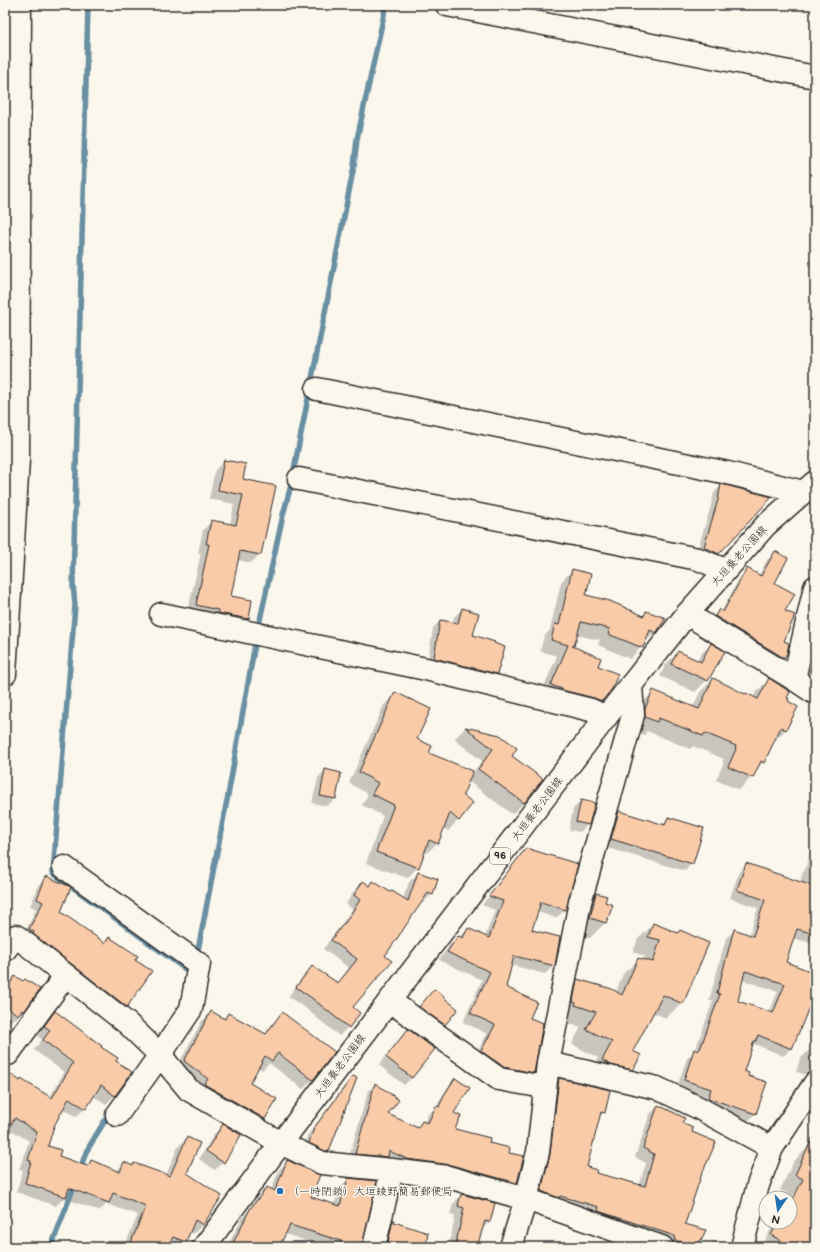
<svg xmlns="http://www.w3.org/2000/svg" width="820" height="1252" font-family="'Balsamiq Sans','Klee One',sans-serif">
<rect width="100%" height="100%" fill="#fbf7ec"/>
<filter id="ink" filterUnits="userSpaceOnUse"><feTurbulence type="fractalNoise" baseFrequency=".025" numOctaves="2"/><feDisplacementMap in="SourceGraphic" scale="8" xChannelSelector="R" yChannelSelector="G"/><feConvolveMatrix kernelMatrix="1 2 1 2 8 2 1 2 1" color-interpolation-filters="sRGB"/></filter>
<g filter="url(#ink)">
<path fill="#0003" fill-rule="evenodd" d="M224 461 242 480 260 554 251 563 237 560 230 597 251 601 248 619 239 628 187 614 201 553H198L203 530 212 521 230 525 234 504 209 499 215 470Z
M721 485 719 553 711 561 696 555 710 509 714 493Z
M775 552 773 624 786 653 783 658 776 666 711 618 719 611 721 612 740 577 748 569 759 575 767 560Z
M572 570 585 596 642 616 647 612 655 632 630 659 598 645 600 640 576 635 572 647 596 667 602 701 590 712 540 696 557 656 540 651 544 637 550 630 561 582Z
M462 609 472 636 496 673 488 681 427 666 433 628 440 621 453 623 454 617Z
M711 644 707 680 695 692 660 676 666 664 678 652 697 661 699 656Z
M713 679 745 695 753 698 756 692 769 680 786 698V729L773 742 763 762 756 769 752 777 739 790 716 780 724 762 722 761 724 759 693 746 690 749 647 731 644 735 633 730 641 704 654 691 693 707 700 692Z
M395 694 416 739 428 754 470 776 482 761 454 739 465 728 500 736 510 756 541 779 524 803 512 814 468 781 462 795 458 820 448 831 443 827 437 843 426 854 424 853 418 867 407 878 366 863 383 816 362 805 368 794 349 783 384 705Z
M325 770 335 799 327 806 312 803 318 778Z
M581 801 588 824 580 832 569 830 573 809Z
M619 812 662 825 668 818 692 863 685 871 604 847 611 820Z
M526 850 577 864 565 910 556 918 537 912 530 931 554 966 545 974 511 965 505 988 528 1019 533 1072 525 1081 473 1060 487 1034 463 1022 482 980 439 960 449 946 468 929 485 937 495 910 482 905 518 858Z
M815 852V944L793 938 784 963 815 974V998L814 1001 808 1007 791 1048 784 1056 752 1043 743 1072 747 1077 765 1083 755 1114 747 1122 701 1106 704 1096 677 1087 687 1058 695 1051 713 1001H709L726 938 734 931 749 936 758 908 730 898 739 872 747 864 800 883 802 874 805 870 808 859ZM742 980 778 991 769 1013 737 1001Z
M418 873 432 894 423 903 420 902 384 956 352 1007 348 1027 339 1036 304 1007 288 997 303 976 312 967 337 984 349 968 323 949 339 928 352 909 346 904 354 891 363 883 369 886 373 882 390 894 403 899 409 882Z
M47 877 59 912 104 944 134 960 151 971 126 1007 119 1014 23 937 36 909 30 906 39 885Z
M596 894 604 903 605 923 590 938 575 933 580 910Z
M654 924 677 934 682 1003 666 1018 652 1012 631 1051 632 1069 617 1084 588 1076 598 1058 572 1044 581 1027 560 1021 562 996 578 980 616 992 623 974 639 959 643 960 645 956 633 952 638 939Z
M15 977 23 1011 15 1019 14 1018 10 1022 5 1019V989Z
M434 990 444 1024 437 1032 412 1015Z
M55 1012 100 1047 114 1061 115 1095 106 1104 93 1096 85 1108 76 1117 62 1108 53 1126 46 1147 58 1157 86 1166 91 1162 116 1171 124 1164 132 1166 135 1164 166 1175 178 1147 187 1138 186 1173 221 1197 202 1225 193 1234 189 1231 185 1242 179 1247H124L138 1215 107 1204 99 1211 64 1198 56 1206 16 1192 23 1170 19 1169 29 1141 6 1127 5 1128V1071L20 1082 50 1097 64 1072 34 1050 42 1039 36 1035 46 1021Z
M211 1013 223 1019 228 1014 265 1034 273 1023 282 1014 313 1079 303 1089 269 1063 262 1070 258 1067 249 1084 275 1099 264 1119 254 1128 175 1071 201 1022Z
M408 1030 412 1078 404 1085 379 1065 400 1038Z
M808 1051 815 1054V1068L808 1075 796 1072 800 1059Z
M353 1077 328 1151 321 1158 303 1150 307 1136 346 1084Z
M455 1080 453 1113V1130L488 1144 508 1154 523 1157 516 1183 508 1191 348 1161 368 1091 375 1084 386 1114 416 1128 422 1122 424 1123 428 1114 434 1109 448 1087Z
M560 1080 604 1112 599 1117 586 1167 595 1173 639 1186 646 1163 635 1157 650 1114 658 1106 691 1132 700 1176 684 1224 697 1246 696 1247H667L533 1200 551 1088Z
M223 1125V1162L215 1170 199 1159 215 1133Z
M809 1146 815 1149V1164L807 1181 792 1196 780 1190 794 1161Z
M288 1161 310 1198 334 1205 339 1188 348 1179 361 1247H325L285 1234 278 1247H227L241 1220 258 1197 267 1188 271 1190 279 1170Z
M461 1195 493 1204 489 1222 482 1229 476 1247H444L450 1241 455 1216 450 1215 453 1204Z
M790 1206 815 1218V1247H761L775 1222H790Z
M393 1221V1223L425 1247H381L385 1230Z
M713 1241 729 1245V1247H708Z"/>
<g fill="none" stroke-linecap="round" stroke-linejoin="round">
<path stroke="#688fa2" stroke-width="5.5" d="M88 5 73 585 75 605 53 873 192 974
M258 629 283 515 290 489 354 166 357 139 386 5
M197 955 229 790 256 638
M80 1170 86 1152 110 1112
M51 1247 75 1184"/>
</g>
<path fill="#facba9" stroke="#2b2b2b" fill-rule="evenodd" d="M224 460 246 464 243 479 276 486 261 555 240 551 231 596 252 600 249 619 218 613V610L196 605 209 544H206L211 520 236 525 243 495 218 490Z
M721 484 772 497 719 554 704 547 718 500Z
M775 551 788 558 775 583 795 594 785 611 795 615 784 641 789 643 787 653 784 658 715 616 719 609 723 612 747 568 761 576Z
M572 569 591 574 586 595 610 601 644 616 646 611 666 618 656 633 650 630 643 648 608 634 610 629 581 622 574 646H572L601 658 598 666 618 674 612 689 602 701 594 698 562 690V689L551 685 568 645 551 640 555 624 559 625Z
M462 608 479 613 473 635 495 642 494 643 505 647 497 674 434 658 440 620 458 623Z
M711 643 725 651 708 681 671 664 678 651 701 662Z
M713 678 745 694 746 693 758 699 769 678 790 692 787 698 789 699 788 701 798 707 786 730 781 727 764 763 761 761 753 778 728 767 736 749 735 748 736 746 705 733 703 736 659 718 657 722 645 717V709L653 690 699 709Z
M395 692 431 709 417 739 432 746 429 753 473 771 463 795 473 803 459 821 450 813 438 844 429 840 419 868 376 852 394 805 372 794 378 783 359 772Z
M465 727 500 735 517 748 512 756 543 779 524 803 478 769 493 749Z
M325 769 341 773 336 799 320 796Z
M581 800 595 803 589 825 576 822Z
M619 811 665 825 668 817 704 828 693 864 611 839Z
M526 848 578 864 566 910 541 902 532 930 560 937 555 966 514 956 506 987 537 1002 530 1018 543 1023 534 1073 504 1067 481 1051 495 1025 470 1013 490 972 447 952 458 936 463 938 468 928 489 938 503 901 489 896Z
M746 863 815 887V934L797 929 786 962 815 973V1002L812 1000 792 1049 758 1035 756 1041H754L744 1071 749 1073 748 1076 767 1082 756 1114 708 1098 711 1089 684 1080 694 1049 698 1051 700 1049 720 994 717 993 734 929 753 936 765 900 737 890ZM745 971 785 984 773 1013 738 1001Z
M418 872 438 879 433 895 428 893 385 956 392 961 353 1007 360 1013 349 1028 313 999 296 987 312 966 338 983 355 962 357 959 331 940 344 923H345L360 900 354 895 363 881 370 886 373 881 390 892 392 891 408 901Z
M46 876 71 887 61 912 105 943 109 937 138 956 135 960 152 971 127 1007 33 934 34 932 29 929 43 902 37 899Z
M596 893 607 896 605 902 613 905 606 923 590 918Z
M653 923 678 933 680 930 709 943 683 1004 663 995 633 1051 641 1055 633 1070 611 1065 602 1060 612 1042 586 1029 596 1012 575 1005 576 1003 573 1002 577 979 612 989 622 995 638 958 653 962 660 940 648 937Z
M15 976 23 981 25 979 40 989 24 1012 22 1010 18 1015 5 1006V991Z
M434 989 444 996 443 997 458 1009 445 1025 419 1007Z
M55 1011 102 1046 101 1047 118 1058 116 1061 132 1072 115 1096 101 1085 86 1109 69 1098 54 1126 48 1146 61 1150 59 1156 87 1166 88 1164 89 1165 91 1160 120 1172 124 1162 133 1166 134 1163 170 1176 187 1137 200 1143 187 1173 222 1196 203 1225 195 1220 186 1242 173 1237 168 1247H129L146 1206 113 1193 109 1203 69 1188 66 1197 25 1183 31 1161 28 1160 37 1132 15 1118 5 1134V1070L20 1081 21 1079 52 1098 73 1063 43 1040 50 1030 44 1026Z
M211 1011 225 1019 228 1013 266 1034 282 1012 335 1052 313 1080 278 1053 272 1061 265 1056 250 1083 277 1099 265 1119 204 1084 208 1079 184 1061Z
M408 1029 435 1049 412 1078 386 1057Z
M353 1076 357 1078 329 1151H325L309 1143 314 1128Z
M455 1078 470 1088 454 1113 461 1116 455 1129 490 1138 489 1143 510 1148 509 1153 524 1156 517 1183 451 1165 407 1159 389 1151 388 1157 355 1154 375 1083 399 1100 388 1114 418 1128 422 1121 428 1123 436 1106 439 1107 444 1095Z
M559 1078 610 1090 605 1113 601 1112 587 1167 597 1170 596 1173 645 1186 654 1154 643 1148 658 1105 685 1118 682 1123 693 1128 692 1132 716 1142 701 1176 685 1224 706 1230 698 1246 674 1240 675 1236 598 1211 599 1207 560 1196 559 1198 541 1191 550 1154Z
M223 1124 241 1135 224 1163 206 1151Z
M815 1132V1247H792L771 1235 778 1222H790V1205L803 1179 795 1175Z
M287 1160 320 1175 311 1197 340 1206 348 1178 377 1181 362 1247H354L340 1244 341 1241 290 1225 279 1247H231L250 1209 267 1187 275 1191Z
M461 1194 495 1203 490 1222 485 1221 477 1247H455L464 1208 458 1206Z
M393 1220H395L394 1222 428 1233 426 1247H387Z"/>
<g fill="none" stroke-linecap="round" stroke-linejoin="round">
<defs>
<path id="minor" d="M447 5 815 77
M317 389 728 473 803 492
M299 479 698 559 725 570
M161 614 426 669 591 710 606 717
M687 614 794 679 815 693
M5 674 18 460 20 5
M794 679 815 587
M64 867 199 964 191 1009 160 1055 117 1115
M5 950 16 936 128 1024 160 1055 189 1090 281 1143 322 1163 392 1170 448 1177 526 1199 662 1247
M390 1001 499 1079 544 1087
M8 1054 66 975
M548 1063 657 1088 697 1107 772 1148
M374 1247 392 1170
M511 1247 526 1199 538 1152 548 1063 580 902 633 715 631 685
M742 1247 758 1185 772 1148 815 1083"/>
<path id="major" d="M204 1247 281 1143 606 717 687 614 766 525 815 482"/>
</defs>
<use href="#minor" stroke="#2b2b2b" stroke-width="25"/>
<use href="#major" stroke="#2b2b2b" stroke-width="25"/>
<use href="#minor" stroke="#fbf7ec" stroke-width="22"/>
<use href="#major" stroke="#fbf7ec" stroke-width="22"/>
</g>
</g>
<circle fill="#1f6fb2" stroke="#fbf7ec" stroke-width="1.5" cx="280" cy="1191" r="4"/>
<g text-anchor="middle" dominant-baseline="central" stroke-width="3" stroke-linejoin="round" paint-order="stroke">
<rect fill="#fbf7ec" stroke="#696865" stroke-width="1" x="490" y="848" width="20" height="16" rx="3"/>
<g font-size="10" font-weight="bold" fill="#2b2b2b">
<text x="500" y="856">96</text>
</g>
<g font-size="11" fill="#2b2b2b" stroke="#fbf7ec">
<text transform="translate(739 556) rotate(-48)">大垣養老公園線</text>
<text transform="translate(537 809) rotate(-53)">大垣養老公園線</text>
<text transform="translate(340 1066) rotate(-53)">大垣養老公園線</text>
</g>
<g font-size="11" fill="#2b2b2b" stroke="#fbf7ec" text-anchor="start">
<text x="288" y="1191">（一時閉鎖）大垣綾野簡易郵便局</text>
</g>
</g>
<rect width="820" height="1252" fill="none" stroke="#fbf7ec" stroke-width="20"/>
<rect x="10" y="10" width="800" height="1232" fill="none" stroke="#2b2b2b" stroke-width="1.5" filter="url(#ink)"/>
<g transform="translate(778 1210) rotate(193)"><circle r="19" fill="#fbf7ec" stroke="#a8a59f"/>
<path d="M0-3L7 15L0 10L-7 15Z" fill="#1f6fb2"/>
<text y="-6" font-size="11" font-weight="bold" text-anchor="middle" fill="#2b2b2b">N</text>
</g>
</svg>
